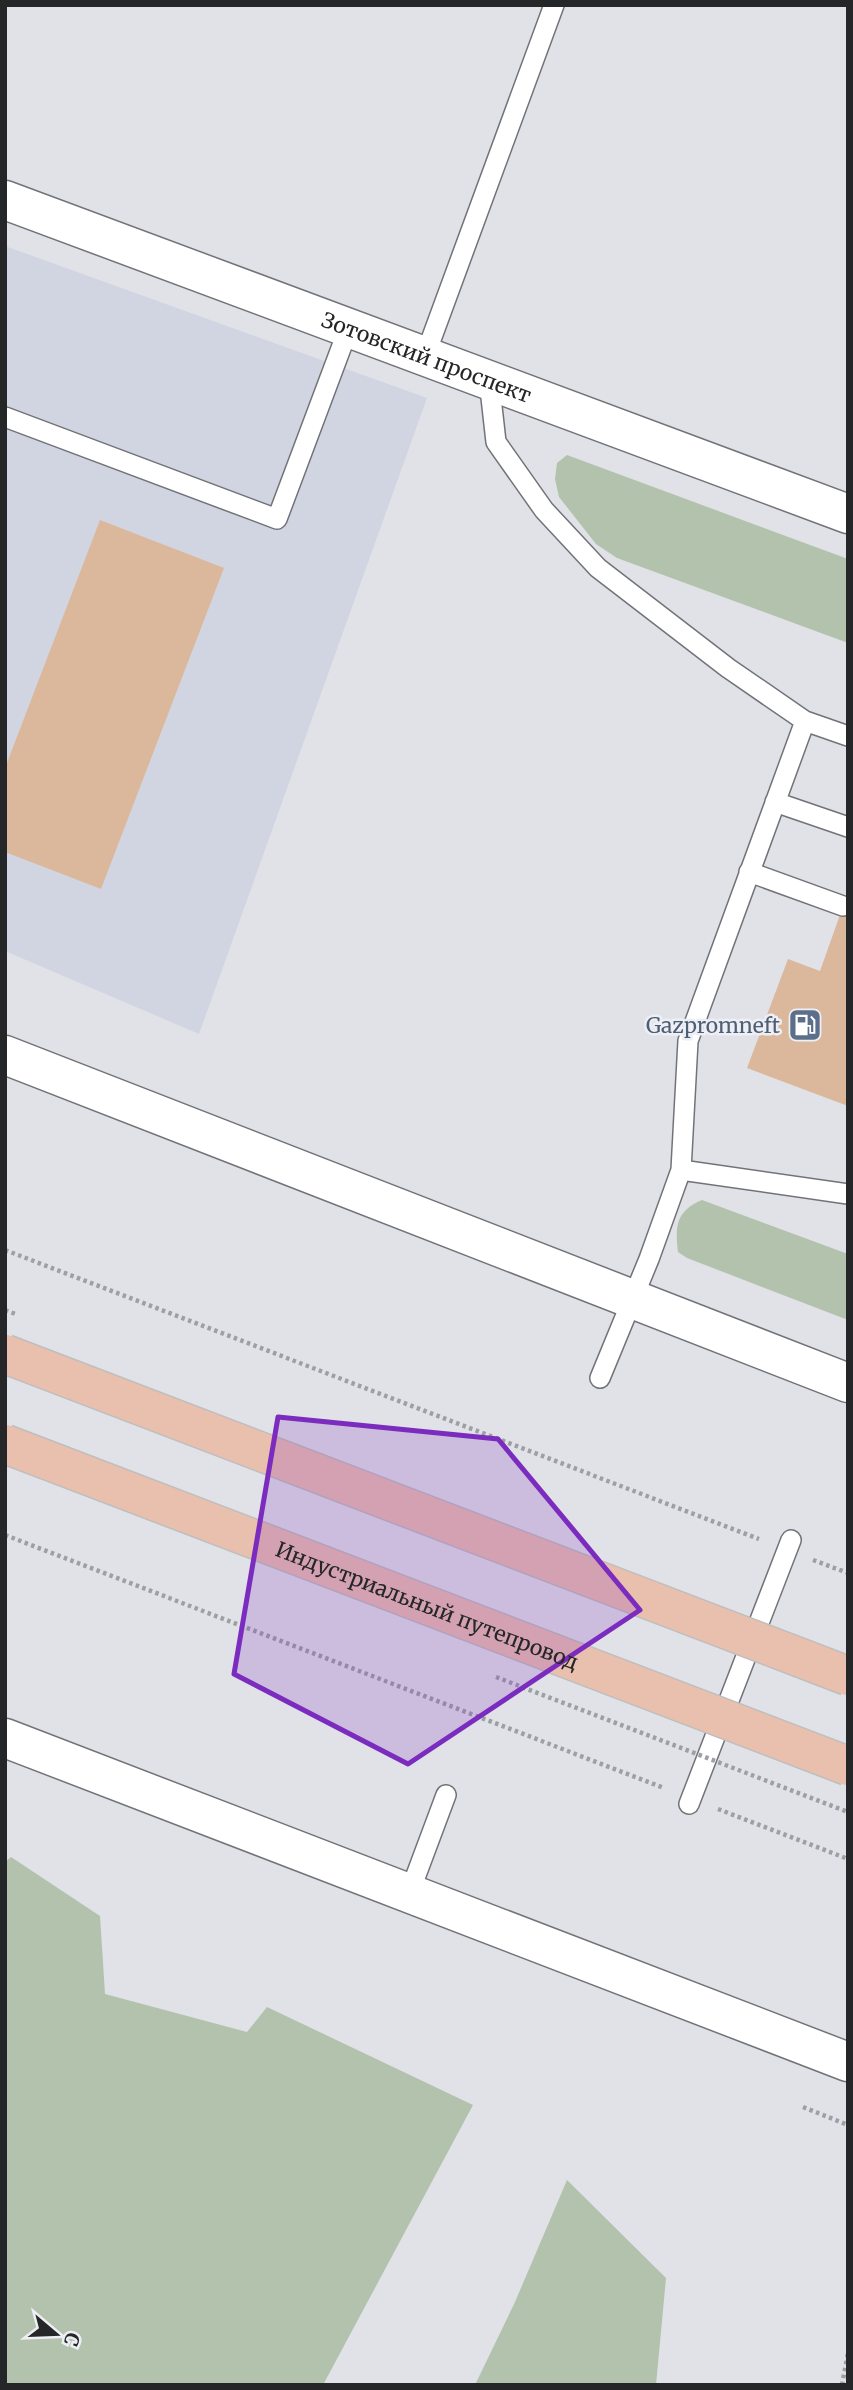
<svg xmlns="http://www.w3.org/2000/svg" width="853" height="2390" font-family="Merriweather,serif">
<rect width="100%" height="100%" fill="#e0e2e7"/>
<path fill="#d1d5e2" d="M5 246 427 398 199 1034 5 951Z"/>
<path fill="#b3c2ac" d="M567 455 848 559V643L617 558 596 544 559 497 555 479 557 463Z
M702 1200 848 1254V1320L687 1258 678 1252C675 1226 676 1211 702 1200Z
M11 1857 100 1916 105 1994 247 2032 267 2007 473 2105 323 2385H5V1862Z
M567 2180 666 2278 656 2385H475L515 2302Z"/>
<path fill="#dbb89b" d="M100 520 224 568 101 889 5 852V768Z
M847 895H848V1106L747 1068 788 959 820 971Z"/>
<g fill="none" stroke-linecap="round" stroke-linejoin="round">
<defs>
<path id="lane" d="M425 356 554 5
M489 380 496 442 544 510 598 568 728 668 805 721 848 736
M5 417 277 519 349 327
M775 802 848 827
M749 872 843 906
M681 1170 848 1194
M600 1378 649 1259 681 1170 688 1041 805 721
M689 1804 791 1540
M409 1894 446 1795"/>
<g id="secondary">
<path id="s1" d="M5 200 848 514"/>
<path d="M5 1055 848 1383"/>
<path d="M5 1738 848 2062"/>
</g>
</defs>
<use href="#lane" stroke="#717378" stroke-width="22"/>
<use href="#secondary" stroke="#717378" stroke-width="41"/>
<path stroke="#9d9fa3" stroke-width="4.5" stroke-dasharray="3.5 3.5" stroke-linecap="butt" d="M5 1250 759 1539
M5 1535 664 1788
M813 1560 848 1573
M718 1809 848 1859
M803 2107 848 2125
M842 2385 848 2353"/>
<use href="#lane" stroke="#fff" stroke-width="19"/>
<use href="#secondary" stroke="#fff" stroke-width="38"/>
<defs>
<g id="primary-bridge">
<path d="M5 1354 848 1676"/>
<path id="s2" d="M5 1444 848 1766"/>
</g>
</defs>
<use href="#primary-bridge" stroke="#bebebe" stroke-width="41" stroke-linecap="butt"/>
<path stroke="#9d9fa3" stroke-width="4.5" stroke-dasharray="3.5 3.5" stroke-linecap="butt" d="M5 1310 18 1315
M496 1677 848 1812"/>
<use href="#primary-bridge" stroke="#e9bfae" stroke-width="38"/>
</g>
<path fill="#7b2cbf" fill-opacity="0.2" stroke="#7b2cbf" stroke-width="5" stroke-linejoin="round" d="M278 1417 498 1439 640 1610 408 1764 234 1674Z"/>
<defs>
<symbol id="fuel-square" viewBox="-11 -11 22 22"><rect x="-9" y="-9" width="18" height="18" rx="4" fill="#5c6f8a" stroke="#edeff5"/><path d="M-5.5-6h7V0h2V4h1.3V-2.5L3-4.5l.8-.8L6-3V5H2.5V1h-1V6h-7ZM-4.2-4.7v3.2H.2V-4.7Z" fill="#fff"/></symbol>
</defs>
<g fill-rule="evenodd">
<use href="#fuel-square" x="786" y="1006" width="38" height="38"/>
</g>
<g text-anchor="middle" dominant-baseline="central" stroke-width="5" stroke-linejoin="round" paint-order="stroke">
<g font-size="21" fill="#252628" stroke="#edeff5">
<text stroke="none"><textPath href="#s1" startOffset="450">Зотовский проспект</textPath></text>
<text stroke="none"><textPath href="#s2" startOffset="452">Индустриальный путепровод</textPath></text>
</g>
<g font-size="21" fill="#4e5e75" stroke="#edeff5" text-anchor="end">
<text x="780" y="1025">Gazpromneft</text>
</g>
</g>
<rect width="853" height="2390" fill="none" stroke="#252628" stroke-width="14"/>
<g transform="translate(56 2334) rotate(109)" stroke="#edeff5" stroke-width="5" paint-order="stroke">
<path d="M0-5L12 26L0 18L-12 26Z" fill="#252628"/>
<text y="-10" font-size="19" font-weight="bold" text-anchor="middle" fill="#252628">С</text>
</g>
</svg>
